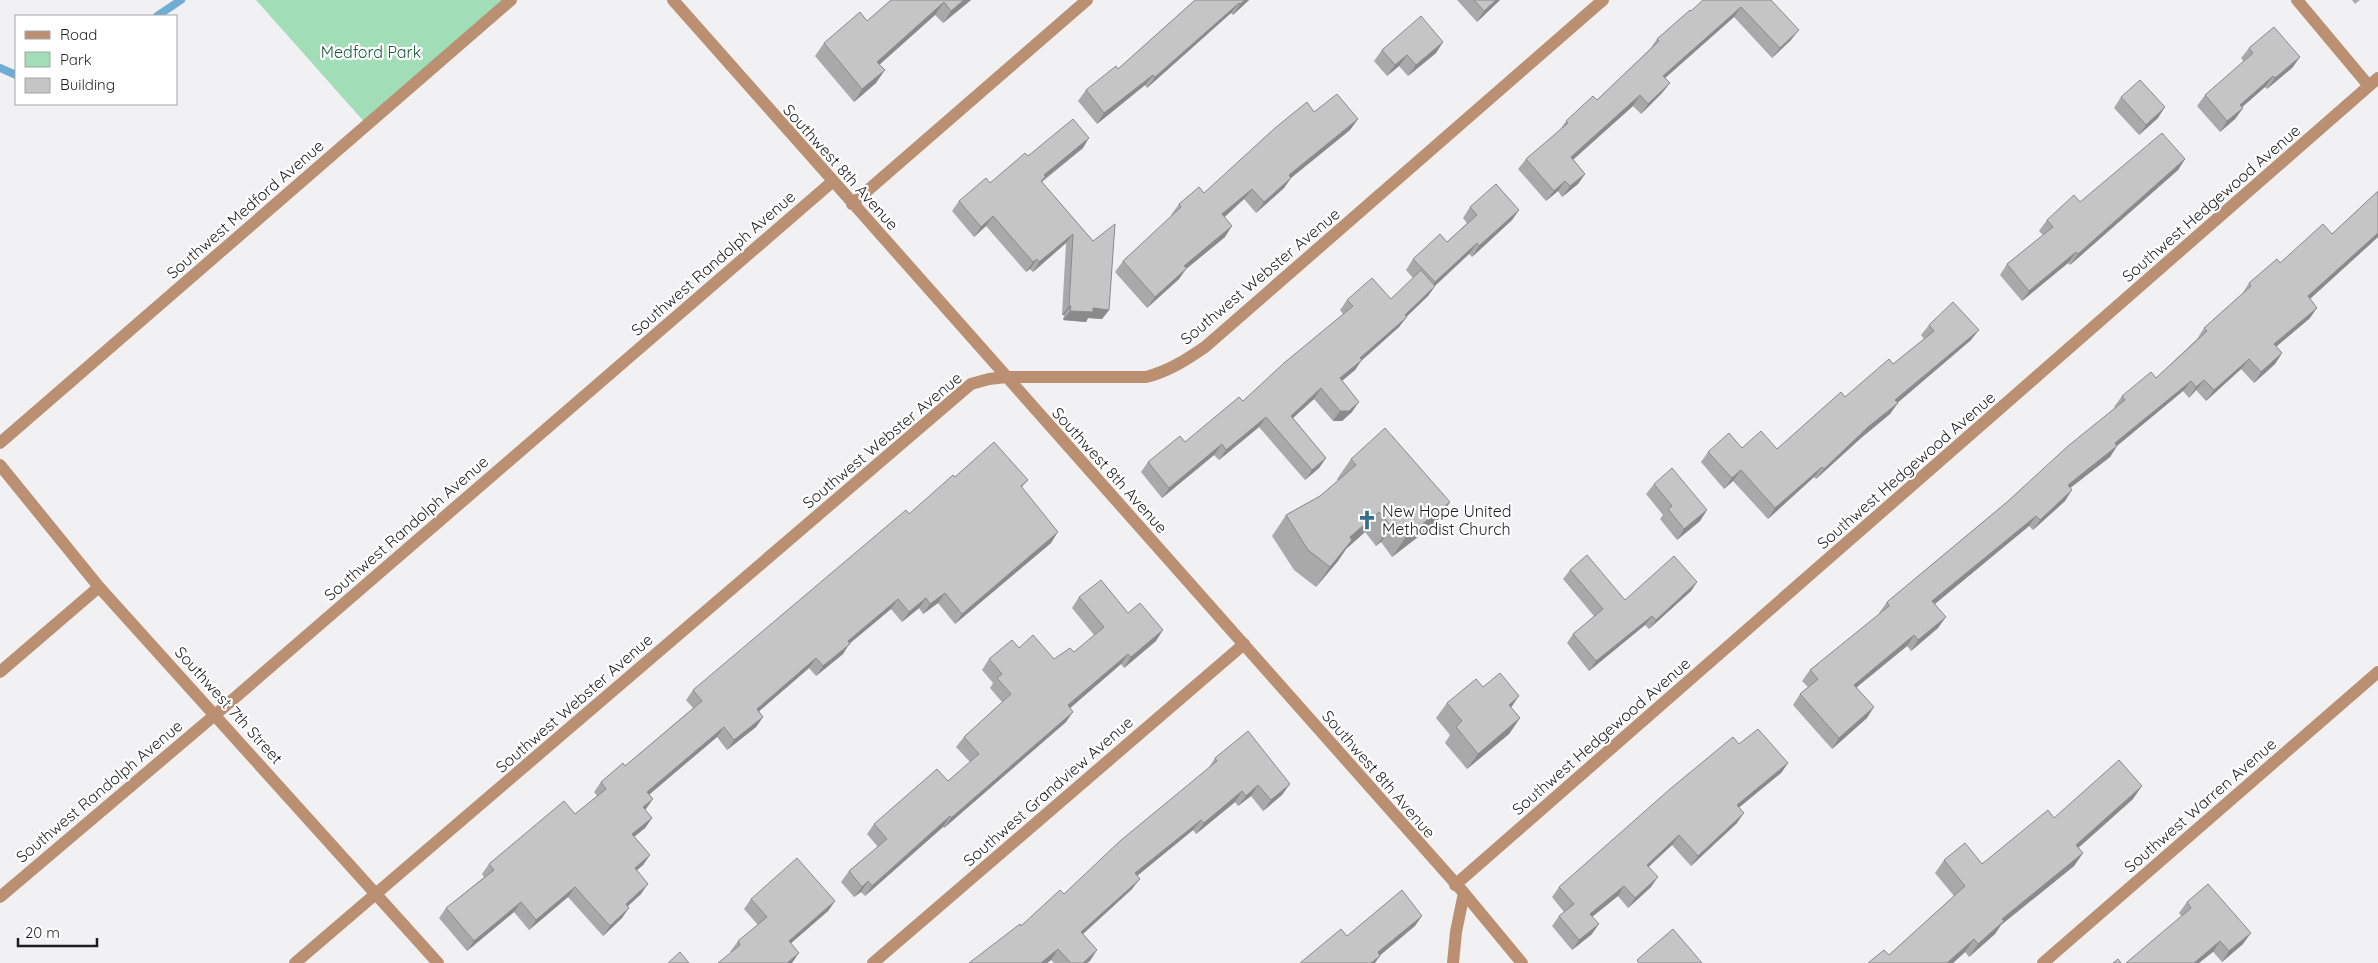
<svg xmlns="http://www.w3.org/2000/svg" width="2378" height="963" font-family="Quicksand,sans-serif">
<rect width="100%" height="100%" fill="#f1f1f3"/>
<path fill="#a1deb7" d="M256 0H511L367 125Z"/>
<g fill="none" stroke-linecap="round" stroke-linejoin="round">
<path stroke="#6fadd5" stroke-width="8" d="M157 16 181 0
M0 68 16 75"/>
<path stroke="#ba8f72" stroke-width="12" d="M673 0 1464 893 1522 963
M2297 0 2369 86
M852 204 1087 0
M0 443 511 0
M0 465 99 587 438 963
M0 672 99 587
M1455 885 2378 78
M0 897 216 714 832 182
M295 963 971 384 989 379 1006 377H1146C1169 371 1186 360 1205 347L1603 0
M873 963 1244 644
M1453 963 1456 932 1464 893
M2043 963 2378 672"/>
</g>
<path fill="#a9a9aa" d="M891 0H971L943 23 935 15 880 64 876 83 854 102 815 56 824 43 867 21Z
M1195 0H1249L1233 15 1231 13 1147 88 1145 85 1097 124 1078 101 1086 90 1118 69Z
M1457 0H1500L1477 22Z
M1771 0 1791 40 1772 58 1734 17 1665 78 1670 83 1662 93 1641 114 1633 106 1573 159 1585 174 1578 184 1562 197 1558 191 1546 201 1518 169 1526 159 1559 131 1566 121 1597 100 1650 49 1657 39 1691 11Z
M2352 0H2360L2355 4Z
M1443 42 1436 53 1408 76 1399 66 1387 76 1374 61 1382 50Z
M2249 48 2300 57 2292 68 2267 89 2265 87 2242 107 2243 108 2235 119 2220 132 2197 106 2205 95 2244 62 2241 58Z
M2121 97 2158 118 2139 135 2114 108Z
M1314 112 1358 119 1350 130 1291 178 1284 188 1256 213 1244 199 1225 217V237L1186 269 1179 279 1147 308 1115 272 1123 261 1172 216 1171 215 1179 204 1204 193Z
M1083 148 1042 182 1093 241 1109 310 1102 319 1088 318 1086 322 1063 320 1064 315H1062L1066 243 1033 272 1030 269 1026 272 986 226 974 237 952 211 959 201 990 183 1028 156Z
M2185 159 2178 170 2070 265 2068 263 2022 301 2000 275 2007 264 2043 235 2039 231 2047 220 2080 202Z
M2378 191V237L2310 299V318L2276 347 2282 353 2275 364 2254 383 2241 369 2206 401 2196 390 2189 398 2183 391 2117 446 2110 457 2070 488 2065 501 2033 530 2029 526 1935 604 1938 628 1911 651 1907 646 1857 687 1867 718 1832 749 1793 705 1800 694 1808 687 1802 681 1810 670 1880 614 1879 613 1887 602 2007 502 2115 408 2114 407 2122 396 2156 378 2197 339 2204 328 2242 294 2249 283 2280 263 2332 234Z
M1470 207 1519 210 1512 220 1472 257 1469 254 1435 286 1428 296 1406 317 1399 327 1361 361 1355 370 1342 381 1352 412 1342 421H1333L1314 399 1293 418 1326 458 1319 468 1305 480 1259 427 1219 460 1214 455 1162 498 1141 472 1148 462 1185 442 1243 401 1343 314 1340 310 1347 300 1391 299 1413 278 1406 270 1413 259 1447 242 1467 223 1463 218Z
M1929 325 1971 340 1897 403 1890 414 1861 438 1816 479 1814 477 1768 519 1733 481 1724 489 1701 462 1708 452 1742 448 1777 449 1845 397 1893 364 1924 339 1921 335Z
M1351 459 1450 502 1436 523 1392 557 1381 542 1376 546 1365 532 1346 549 1338 561 1316 587 1294 570 1272 536 1286 515 1320 496 1338 481 1337 479Z
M955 477 1028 480 1022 487 1051 543 955 624 938 603 923 614 919 608 902 622 891 609 849 644 843 654 816 676 809 668 759 711 763 717 756 727 727 750 717 737 649 795 645 810 652 818 645 828 634 837 650 855 643 865 637 870 641 894 628 906 622 918 603 936 568 897 529 930 514 912 467 951 439 918 446 908 484 877 482 874 489 864 575 814 597 796 594 792 601 782 625 766 693 708 686 700 693 690Z
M1654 484 1707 510 1700 521 1677 540 1660 519 1663 515 1646 494Z
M1570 570 1625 600 1697 582 1691 591 1649 629 1645 625 1589 671 1567 643 1573 634 1594 616 1563 579Z
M1079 597 1128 613 1156 641 1124 668 1121 664 1070 708 1066 722 944 828 943 827 865 896 861 892 854 897 841 882 849 871 878 847 867 834 874 824 948 781 970 762 956 747 964 737 1002 702 990 688 993 683 982 670 989 659 1019 648 1054 659 1074 652 1094 635 1072 608Z
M1483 687 1511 707 1520 718 1509 734 1467 769 1445 743 1450 735 1436 718 1447 703Z
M1739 744 1788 763 1781 773 1739 807 1737 823 1691 866 1672 845 1648 866 1651 887 1628 908 1618 896 1592 917V934L1572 950 1552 926 1559 916 1564 912 1552 897 1559 887Z
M1215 758 1282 795 1263 811 1251 796 1238 806 1235 802 1196 834 1193 830 1137 876 1132 889 1083 934 1097 950 1087 963H1054L1051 960 1047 963H969L1064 894 1208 769Z
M2133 799 2078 848 2083 853 2074 866 2001 925 1995 934 1969 957 1965 952 1953 963H1868L1889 955 1954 896 1935 873 1944 860 1982 864 2054 818Z
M751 899 835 901 828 911 791 943 731 952H730L738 941 758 925 744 909Z
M2187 902 2243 944 2222 962 2179 913Z"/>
<path fill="#8a8a8b" d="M964 0H971L943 23 951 11Z
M1245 0H1249L1233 15 1240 4Z
M1496 0H1500L1477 22 1484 11Z
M944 2 935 15 869 74 877 62Z
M1239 3 1231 13 1147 88 1155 77Z
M1741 7 1734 17 1656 86 1663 76Z
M1799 30 1791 40 1772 58 1780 48Z
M1443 42 1436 53 1408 76 1416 65Z
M1407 55 1399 66 1387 76 1395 65Z
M2300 57 2292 68 2267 89 2275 78Z
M885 70 876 83 854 102 862 89Z
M1153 75 1145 85 1097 124 1104 113Z
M2273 76 2265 87 2232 116 2240 105Z
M1670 83 1662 93 1641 114 1648 104Z
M1640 95 1633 106 1564 168 1571 157Z
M2165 107 2158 118 2139 135 2146 125Z
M2243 108 2235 119 2220 132 2227 121Z
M1358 119 1350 130 1281 186 1289 175Z
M1089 138 1083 148 1043 180 1039 186 1034 191 1044 175Z
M2185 159 2178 170 2070 265 2078 254Z
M1585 174 1578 184 1562 197 1570 186Z
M1291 178 1284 188 1256 213 1264 202Z
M1565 181 1558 191 1546 201 1554 191Z
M1252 189 1244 199 1215 225 1222 214Z
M1519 210 1512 220 1472 257 1479 246Z
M993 216 986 226 974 237 981 227Z
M1232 226 1225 237 1186 269 1179 279 1147 308 1155 297 1184 266Z
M2378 233V237L2301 307 2308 296Z
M1073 234 1066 243 1033 272 1039 262Z
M1477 243 1469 254 1427 293 1435 282Z
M2076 252 2068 263 2022 301 2029 291Z
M1037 259 1030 269 1026 272 1033 262Z
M1435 286 1428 296 1399 324 1407 317 1399 327 1361 361 1355 370 1333 388 1340 378Z
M1069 306H1071L1064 315H1062Z
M1093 308 1109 310 1102 319 1088 318 1086 322 1063 320 1070 311Z
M2317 308 2310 318 2266 355 2274 344Z
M1979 330 1971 340 1888 411 1895 400Z
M2282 353 2275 364 2254 383 2261 372Z
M2249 359 2241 369 2206 401 2214 390Z
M2204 380 2196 390 2189 398 2196 387Z
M2191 381 2183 391 2107 454 2115 443Z
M1321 388 1314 399 1284 426 1291 416Z
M1359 402 1352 412 1342 421H1333L1340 411Z
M1898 403 1890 414 1861 438 1816 479 1824 469 1868 427Z
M1266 417 1259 427 1219 460 1226 450Z
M1222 444 1214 455 1162 498 1169 488Z
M2117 446 2110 457 2060 496 2068 485Z
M1326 458 1319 468 1305 480 1312 470Z
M1822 467 1814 477 1768 519 1775 508Z
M1741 470 1733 481 1724 489 1732 478Z
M2072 490 2065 501 2033 530 2040 520Z
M1450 502 1436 523 1392 557 1406 537Z
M1707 510 1700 521 1677 540 1684 529Z
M1379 512 1365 532 1346 549 1338 561 1316 587 1350 537Z
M2036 516 2029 526 1925 612 1932 601Z
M1395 522 1381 542 1376 546 1391 526Z
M1058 532 1051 543 955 624 962 614Z
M1697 582 1691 591 1649 629 1656 620Z
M945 593 938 603 923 614 930 604Z
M926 598 919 608 902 622 909 612Z
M898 599 891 609 849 644 843 654 816 676 823 666 848 641Z
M1652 616 1645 625 1589 671 1596 661Z
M1946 617 1938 628 1911 651 1918 640Z
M1163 630 1156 641 1124 668 1131 657Z
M1914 635 1907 646 1847 695 1854 685Z
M1128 654 1121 664 1061 716 1068 705Z
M816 658 809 668 750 719 757 709Z
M1519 696 1508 712 1509 705Z
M1874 707 1867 718 1832 749 1839 738Z
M1073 712 1066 722 944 828 951 818Z
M763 717 756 727 727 750 734 740Z
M1520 718 1509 734 1467 769 1478 754Z
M724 727 717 737 640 802 647 792Z
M1788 763 1781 773 1730 815 1737 805Z
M1290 784 1282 795 1263 811 1271 800Z
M1258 785 1251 796 1238 806 1246 796Z
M2142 786 2133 799 2067 858 2076 845Z
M1242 791 1235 802 1196 834 1204 823Z
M653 799 646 809 636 817 643 807Z
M1744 813 1737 823 1691 866 1698 856Z
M950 816 943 827 865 896 872 886Z
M652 818 645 828 625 844 632 834Z
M1201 820 1193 830 1127 884 1135 873Z
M1679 835 1672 845 1640 875 1647 865Z
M2083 853 2074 866 2001 925 1995 934 1969 957 1978 944 2002 919Z
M650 855 643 865 628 878 635 868Z
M1658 877 1651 887 1628 908 1635 898Z
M1140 879 1132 889 1073 943 1081 932Z
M868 881 861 892 854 897 862 887Z
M648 884 641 894 619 914 626 904Z
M1624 886 1618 896 1583 924 1590 914Z
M575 887 568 897 529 930 536 920Z
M835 901 828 911 782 951 789 941Z
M521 902 514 912 467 951 474 941Z
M629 908 622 918 603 936 610 926Z
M1422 916 1415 926 1371 963 1378 952Z
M1599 924 1592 934 1572 950 1579 940Z
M2251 933 2243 944 2222 962 2229 951Z
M1974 939 1965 952 1953 963H1947Z
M2220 941 2213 952 2199 963H2194Z
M1058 949 1051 960 1047 963H1041Z
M1097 950 1090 961 1087 963H1083Z
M799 953 792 963H787Z
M1380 956 1375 963H1371Z"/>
<path fill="#c5c5c6" stroke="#8a8a8b" d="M891 0H964L951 11 944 2 877 62 885 70 862 89 824 43 860 12 867 21Z
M1195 0H1245L1240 4 1239 3 1155 77 1153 75 1104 113 1086 90 1116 66 1118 69Z
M1474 0H1496L1484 11Z
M1703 0H1771L1799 30 1780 48 1741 7 1663 76 1670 83 1648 104 1640 95 1571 157 1585 174 1570 186 1565 181 1554 191 1526 159 1568 123 1566 121 1593 96 1597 100 1659 41 1657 39 1690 10 1691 11Z
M1421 16 1443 42 1416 65 1407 55 1395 65 1382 50Z
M2274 27 2300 57 2275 78 2273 76 2240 105 2243 108 2227 121 2205 95 2253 53 2249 48Z
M2140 80 2165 107 2146 125 2121 97Z
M1337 94 1358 119 1289 175 1291 178 1264 202 1252 189 1222 214 1232 226 1184 266 1187 268 1155 297 1123 261 1181 207 1179 204 1199 187 1204 193 1275 128 1307 102 1314 112Z
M1073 119 1089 138 1044 175 1046 176 1041 181 1093 241 1115 224 1109 310 1093 308V312L1070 311 1071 306H1069L1073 234 1039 262 1037 259 1033 262 993 216 981 227 959 201 986 178 990 183 1025 153 1028 156Z
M2162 133 2185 159 2078 254 2076 252 2029 291 2007 264 2053 227 2047 220 2074 195 2080 202Z
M1496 184 1519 210 1479 246 1477 243 1435 282 1413 259 1440 234 1447 242 1477 215 1470 207Z
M2378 191V233L2308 296 2317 308 2274 344 2282 353 2261 372 2249 359 2214 390 2204 380 2196 387 2191 381 2115 443 2117 446 2068 485 2072 490 2040 520 2036 516 1932 601 1946 617 1918 640 1914 635 1854 685 1874 707 1839 738 1800 694 1818 679 1810 670 1889 606 1887 602 2007 502 2068 446 2125 400 2122 396 2151 372 2156 378 2207 331 2204 328 2251 286 2249 283 2277 259 2280 263 2323 224 2332 234Z
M1421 270 1435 286 1405 315 1407 317 1360 358 1362 360 1340 378 1359 402 1349 411H1340L1321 388 1291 416 1326 458 1312 470 1266 417 1226 450 1222 444 1169 488 1148 462 1180 436 1185 442 1239 397 1243 401 1284 363 1353 306 1347 300 1372 278 1391 299Z
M1953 302 1979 330 1895 400 1898 403 1868 427 1824 469 1822 467 1775 508 1741 470 1732 478 1708 452 1729 433 1742 448 1761 431 1777 449 1841 392 1845 397 1889 359 1893 364 1934 331 1929 325Z
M1385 428 1450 502 1406 537 1395 522 1391 526 1379 512 1350 537 1352 540 1330 567 1308 550 1286 515 1320 496 1356 465 1351 459Z
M994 442 1028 480 1021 486 1058 532 962 614 945 593 930 604 926 598 909 612 898 599 848 641 850 644 823 666 816 658 757 709 763 717 734 740 724 727 647 792 653 799 643 807 652 818 632 834 650 855 635 868 648 884 626 904 629 908 610 926 575 887 536 920 521 902 474 941 446 908 494 870 489 864 564 801 575 814 606 789 601 782 623 763 625 766 702 701 693 690 906 510 909 514 953 475 955 477Z
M1672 468 1707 510 1684 529 1668 509 1672 506 1654 484Z
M1587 555 1625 600 1674 556 1697 582 1656 620 1652 616 1596 661 1573 634 1603 609 1570 570Z
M1101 580 1128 613 1140 603 1163 630 1131 657 1128 654 1068 705 1073 712 951 818 950 816 872 886 868 881 862 887 849 871 887 839 874 824 937 769 948 781 979 754 964 737 1011 694 997 678 1002 674 989 659 1012 640 1019 648 1033 635 1054 659 1070 648 1074 652 1104 627 1079 597Z
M1500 673 1519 696 1509 705 1520 718 1478 754 1456 727 1462 721 1447 703 1476 679 1483 687Z
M1758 729 1788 763 1737 805 1744 813 1698 856 1679 835 1647 865 1658 877 1635 898 1624 886 1590 914 1599 924 1579 940 1559 916 1574 904 1559 887 1670 789 1733 737 1739 744Z
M1248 731 1290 784 1271 800 1258 785 1246 796 1242 791 1204 823 1201 820 1135 873 1140 879 1081 932 1097 950 1083 963H1071L1058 949 1041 963H969L1020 924 1021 926 1060 890 1064 894 1120 841 1217 761 1215 758Z
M2119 760 2142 786 2076 845 2083 853 2002 919 2004 921 1978 944 1974 939 1947 963H1868L1884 950 1889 955 1965 886 1944 860 1965 843 1982 864 2048 810 2054 818Z
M797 858 835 901 789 941 799 953 787 963H718L740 945 738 941 767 917 751 899Z
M2208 884 2251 933 2229 951 2220 941 2194 963H2126L2191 908 2187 902Z
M1402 890 1422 916 1378 952 1380 956 1371 963H1300L1341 929 1347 936Z
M1673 929 1702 963H1639L1637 960Z
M680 952 689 963H668Z
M2118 959 2121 963H2113Z"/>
<defs>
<symbol id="church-bare" viewBox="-9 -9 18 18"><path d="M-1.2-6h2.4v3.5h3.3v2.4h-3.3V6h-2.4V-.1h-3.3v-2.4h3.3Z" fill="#357088" stroke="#fff" stroke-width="2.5" paint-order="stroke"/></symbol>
</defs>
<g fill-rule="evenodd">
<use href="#church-bare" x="1353" y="506" width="28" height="28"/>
</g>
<g text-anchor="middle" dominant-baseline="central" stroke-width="4.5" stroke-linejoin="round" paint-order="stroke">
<g font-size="16" fill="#155e39" stroke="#fff">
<text x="371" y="52">Medford Park</text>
</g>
<g font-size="16" fill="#1f1f1f" stroke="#fff">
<text transform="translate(841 167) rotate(48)">Southwest 8th Avenue</text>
<text transform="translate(2211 203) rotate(-41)">Southwest Hedgewood Avenue</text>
<text transform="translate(245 209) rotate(-41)">Southwest Medford Avenue</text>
<text transform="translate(713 263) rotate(-41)">Southwest Randolph Avenue</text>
<text transform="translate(1260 276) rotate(-40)">Southwest Webster Avenue</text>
<text transform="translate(882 440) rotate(-40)">Southwest Webster Avenue</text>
<text transform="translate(1110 470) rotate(48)">Southwest 8th Avenue</text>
<text transform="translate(1906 470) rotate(-41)">Southwest Hedgewood Avenue</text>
<text transform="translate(406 528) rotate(-41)">Southwest Randolph Avenue</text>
<text transform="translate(574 703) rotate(-41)">Southwest Webster Avenue</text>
<text transform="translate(229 705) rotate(48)">Southwest 7th Street</text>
<text transform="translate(1601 736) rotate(-41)">Southwest Hedgewood Avenue</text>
<text transform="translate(1379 774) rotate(49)">Southwest 8th Avenue</text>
<text transform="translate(99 791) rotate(-40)">Southwest Randolph Avenue</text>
<text transform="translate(1048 791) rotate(-41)">Southwest Grandview Avenue</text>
<text transform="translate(2200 805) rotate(-41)">Southwest Warren Avenue</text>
</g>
<g font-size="16" fill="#1f1f1f" stroke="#fff" text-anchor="start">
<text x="1382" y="511">New Hope United<tspan x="1382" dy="18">Methodist Church</tspan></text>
</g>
</g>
<rect x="15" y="15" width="162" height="90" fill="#ffffff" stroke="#a5a5a5"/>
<rect x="25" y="31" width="25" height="8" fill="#ba8f72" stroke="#a5a5a5"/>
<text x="60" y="40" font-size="15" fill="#1f1f1f">Road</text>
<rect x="25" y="52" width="25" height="15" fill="#a1deb7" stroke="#a5a5a5"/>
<text x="60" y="65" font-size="15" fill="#1f1f1f">Park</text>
<rect x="25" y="78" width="25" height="15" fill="#c5c5c6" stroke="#a5a5a5"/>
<text x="60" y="90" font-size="15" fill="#1f1f1f">Building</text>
<path d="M18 938v8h79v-8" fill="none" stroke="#1f1f1f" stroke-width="2.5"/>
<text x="25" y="938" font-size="15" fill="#1f1f1f" stroke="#ffffff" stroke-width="4" paint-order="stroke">20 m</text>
</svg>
